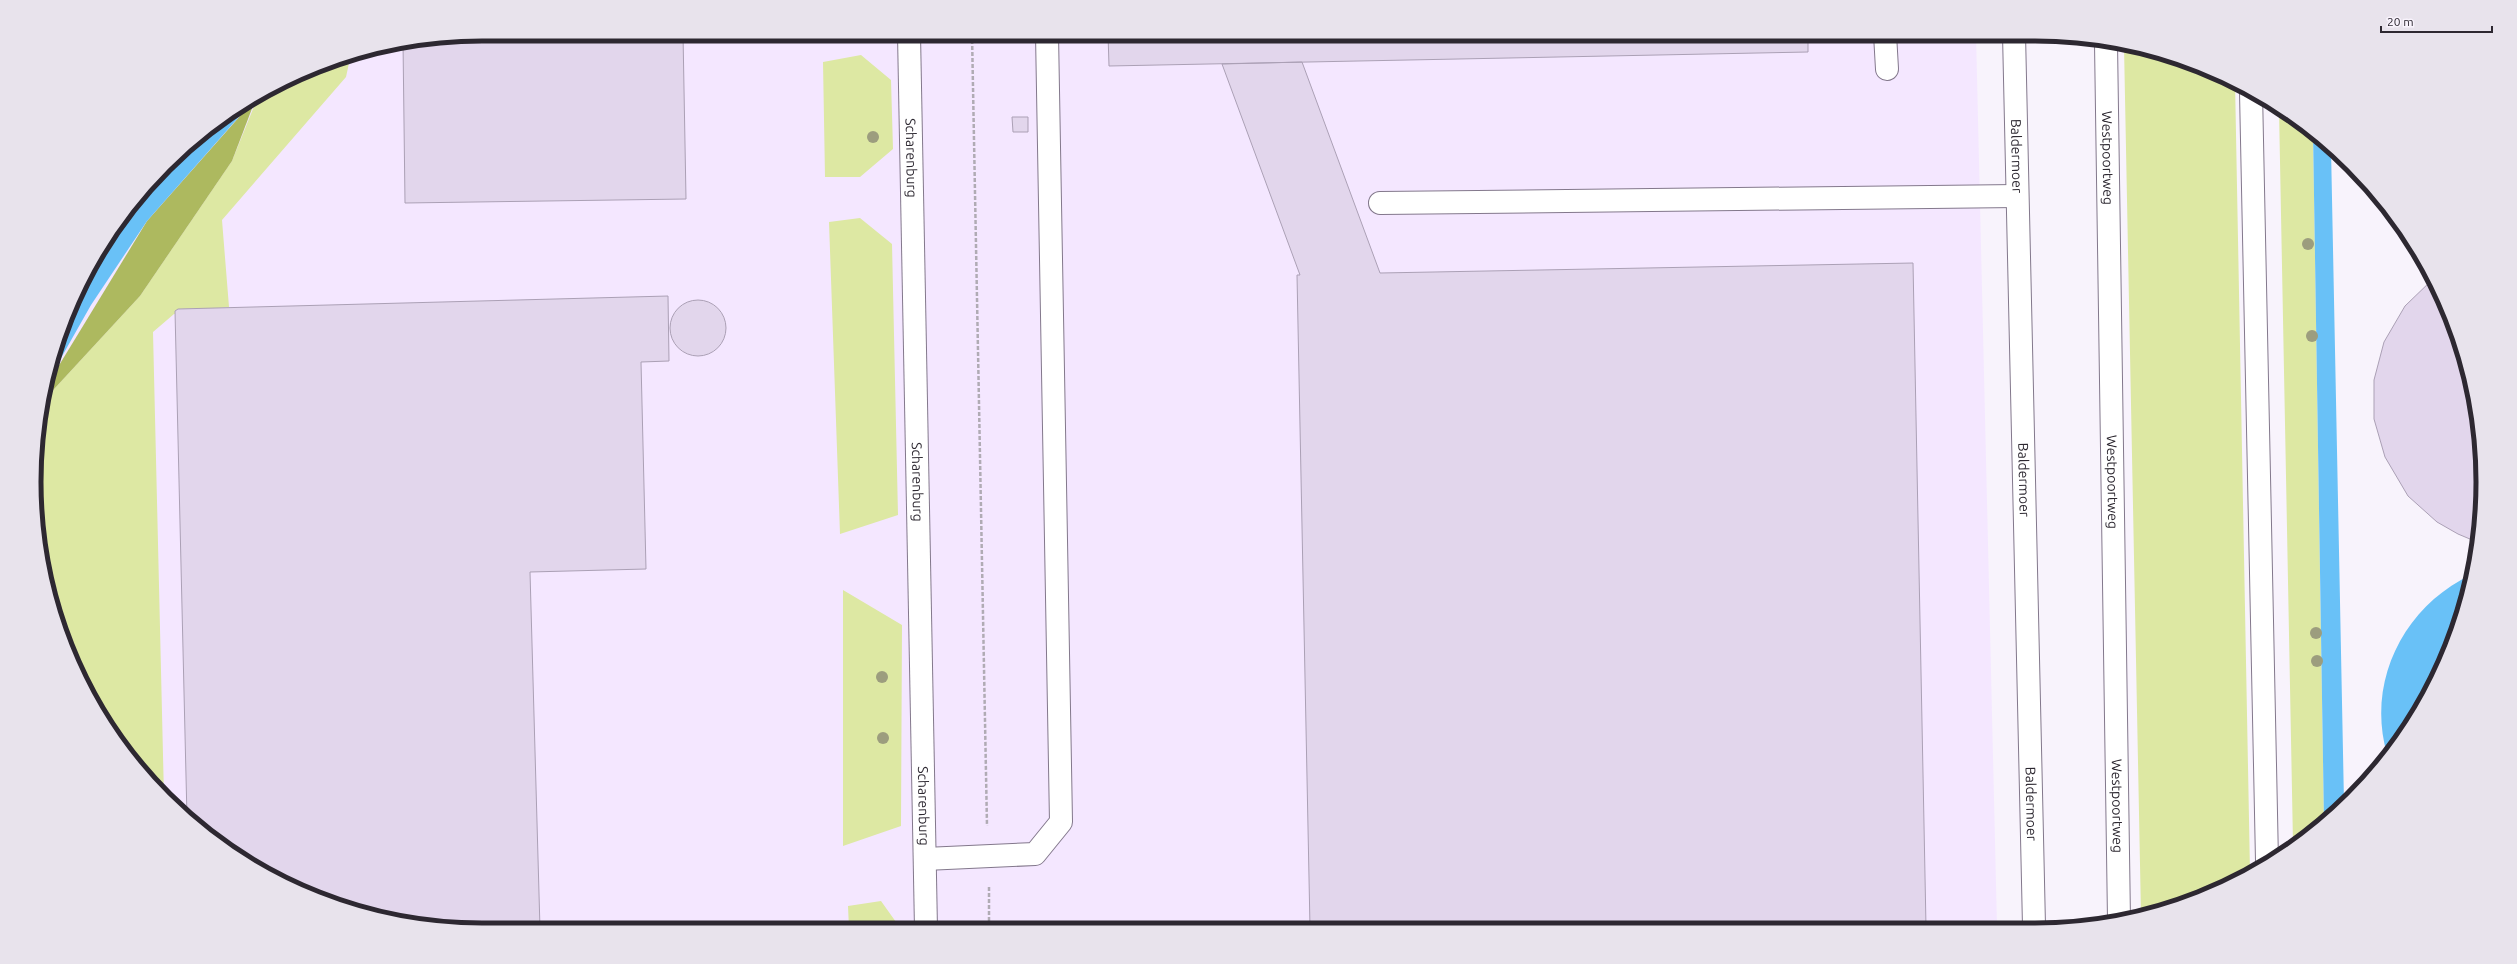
<svg xmlns="http://www.w3.org/2000/svg" width="2517" height="964" font-family="Ubuntu,sans-serif">
<rect width="100%" height="100%" fill="#f8f3fc"/>
<path fill="#f4e7ff" d="M482 34H1976L1997 926 482 930 209 838 165 799 109 731 68 653 43 570 34 482 38 423 58 338 94 258 127 209 187 145 258 94 338 58 395 43Z"/>
<path fill="#dde8a3" d="M2124 46 2151 49 2235 81 2250 872C2217 895 2179 906 2141 915Z
M351 54 346 77 222 220 229 307 174 314 153 332 164 797 109 731 68 653 43 570 34 482 38 423 43 401 140 296 232 161 259 94 338 58Z
M861 55 891 80 893 149 860 177H825L823 62Z
M2279 109 2313 132 2324 823 2293 844Z
M860 218 892 244 898 515 840 534 829 222Z
M843 590 902 625 901 826 843 846Z
M881 901 901 929H849L848 906Z"/>
<path fill="#adb95f" d="M256 98 232 161 140 296 43 401 47 385 147 221Z"/>
<path fill="#69c1f7" d="M259 94 147 221 91 305 48 381 58 338 94 258 127 209 187 145Z
M2313 132 2331 148 2344 803 2324 823Z
M2471 575C2461 638 2429 707 2387 754 2366 682 2404 606 2471 575Z"/>
<path fill="#e2d6ec" stroke="#aba0b5" d="M482 34H683L686 199 405 203 403 42Z
M1108 34H1808V52L1109 66Z
M1302 62 1380 273 1913 263 1926 927 1310 928 1297 275H1300L1222 64Z
M1012 117H1028V132H1013Z
M2433 279 2459 338 2479 424 2482 512 2477 542 2458 534 2437 522 2408 496 2385 457 2374 419V380L2384 342 2405 306Z
M668 296 669 361 641 362 646 569 530 572 540 929 661 926V930H482L366 915 284 884 209 838 187 818 175 311 178 309Z
M670 328a28 28 0 1 1 56 0a28 28 0 1 1-56 0Z"/>
<g fill="none" stroke-linecap="round" stroke-linejoin="round">
<defs>
<g id="minor">
<path id="s1" d="M909 34 926 929"/>
<path d="M1885 34 1887 69"/>
<path id="s2" d="M2014 34 2034 926"/>
<path d="M1380 203 2017 196"/>
<path d="M925 859 1035 854 1061 822 1047 34"/>
</g>
<g id="major">
<path id="s3" d="M2106 43 2119 920"/>
<path d="M2251 92 2267 861"/>
</g>
</defs>
<use href="#minor" stroke="#83788c" stroke-width="24"/>
<use href="#major" stroke="#83788c" stroke-width="24"/>
<path stroke="#b0abb4" stroke-width="2.5" stroke-dasharray="4 2" stroke-linecap="butt" d="M972 34 987 826
M989 887V929"/>
<use href="#minor" stroke="#fff" stroke-width="22"/>
<use href="#major" stroke="#fff" stroke-width="22"/>
</g>
<g fill="#9c9d7e">
<circle cx="873" cy="137" r="6"/>
<circle cx="2308" cy="244" r="6"/>
<circle cx="2312" cy="336" r="6"/>
<circle cx="2316" cy="633" r="6"/>
<circle cx="2317" cy="661" r="6"/>
<circle cx="882" cy="677" r="6"/>
<circle cx="883" cy="738" r="6"/>
</g>
<g text-anchor="middle" dominant-baseline="central" stroke-width="3.5" stroke-linejoin="round" paint-order="stroke">
<g font-size="14" fill="#2d2831" stroke="#f8f3fc">
<text stroke="none"><textPath href="#s2" startOffset="122">Baldermoer</textPath></text>
<text stroke="none"><textPath href="#s1" startOffset="124">Scharenburg</textPath></text>
<text stroke="none"><textPath href="#s3" startOffset="115">Westpoortweg</textPath></text>
<text stroke="none"><textPath href="#s2" startOffset="446">Baldermoer</textPath></text>
<text stroke="none"><textPath href="#s1" startOffset="448">Scharenburg</textPath></text>
<text stroke="none"><textPath href="#s3" startOffset="439">Westpoortweg</textPath></text>
<text stroke="none"><textPath href="#s2" startOffset="770">Baldermoer</textPath></text>
<text stroke="none"><textPath href="#s1" startOffset="772">Scharenburg</textPath></text>
<text stroke="none"><textPath href="#s3" startOffset="763">Westpoortweg</textPath></text>
</g>
</g>
<path d="M0 0H2517V964H0ZM482 41H2035A441 441 0 0 1 2476 482V482A441 441 0 0 1 2035 923H482A441 441 0 0 1 41 482V482A441 441 0 0 1 482 41Z" fill="#e8e3ec" fill-rule="evenodd"/>
<path fill="none" stroke="#2d2831" stroke-width="5" d="M482 41H2035A441 441 0 0 1 2476 482V482A441 441 0 0 1 2035 923H482A441 441 0 0 1 41 482V482A441 441 0 0 1 482 41Z"/>
<path d="M2381 26v6h111v-6" fill="none" stroke="#2d2831" stroke-width="2"/>
<text x="2387" y="26" font-size="12" fill="#2d2831" stroke="#f8f3fc" stroke-width="3" paint-order="stroke">20 m</text>
</svg>
